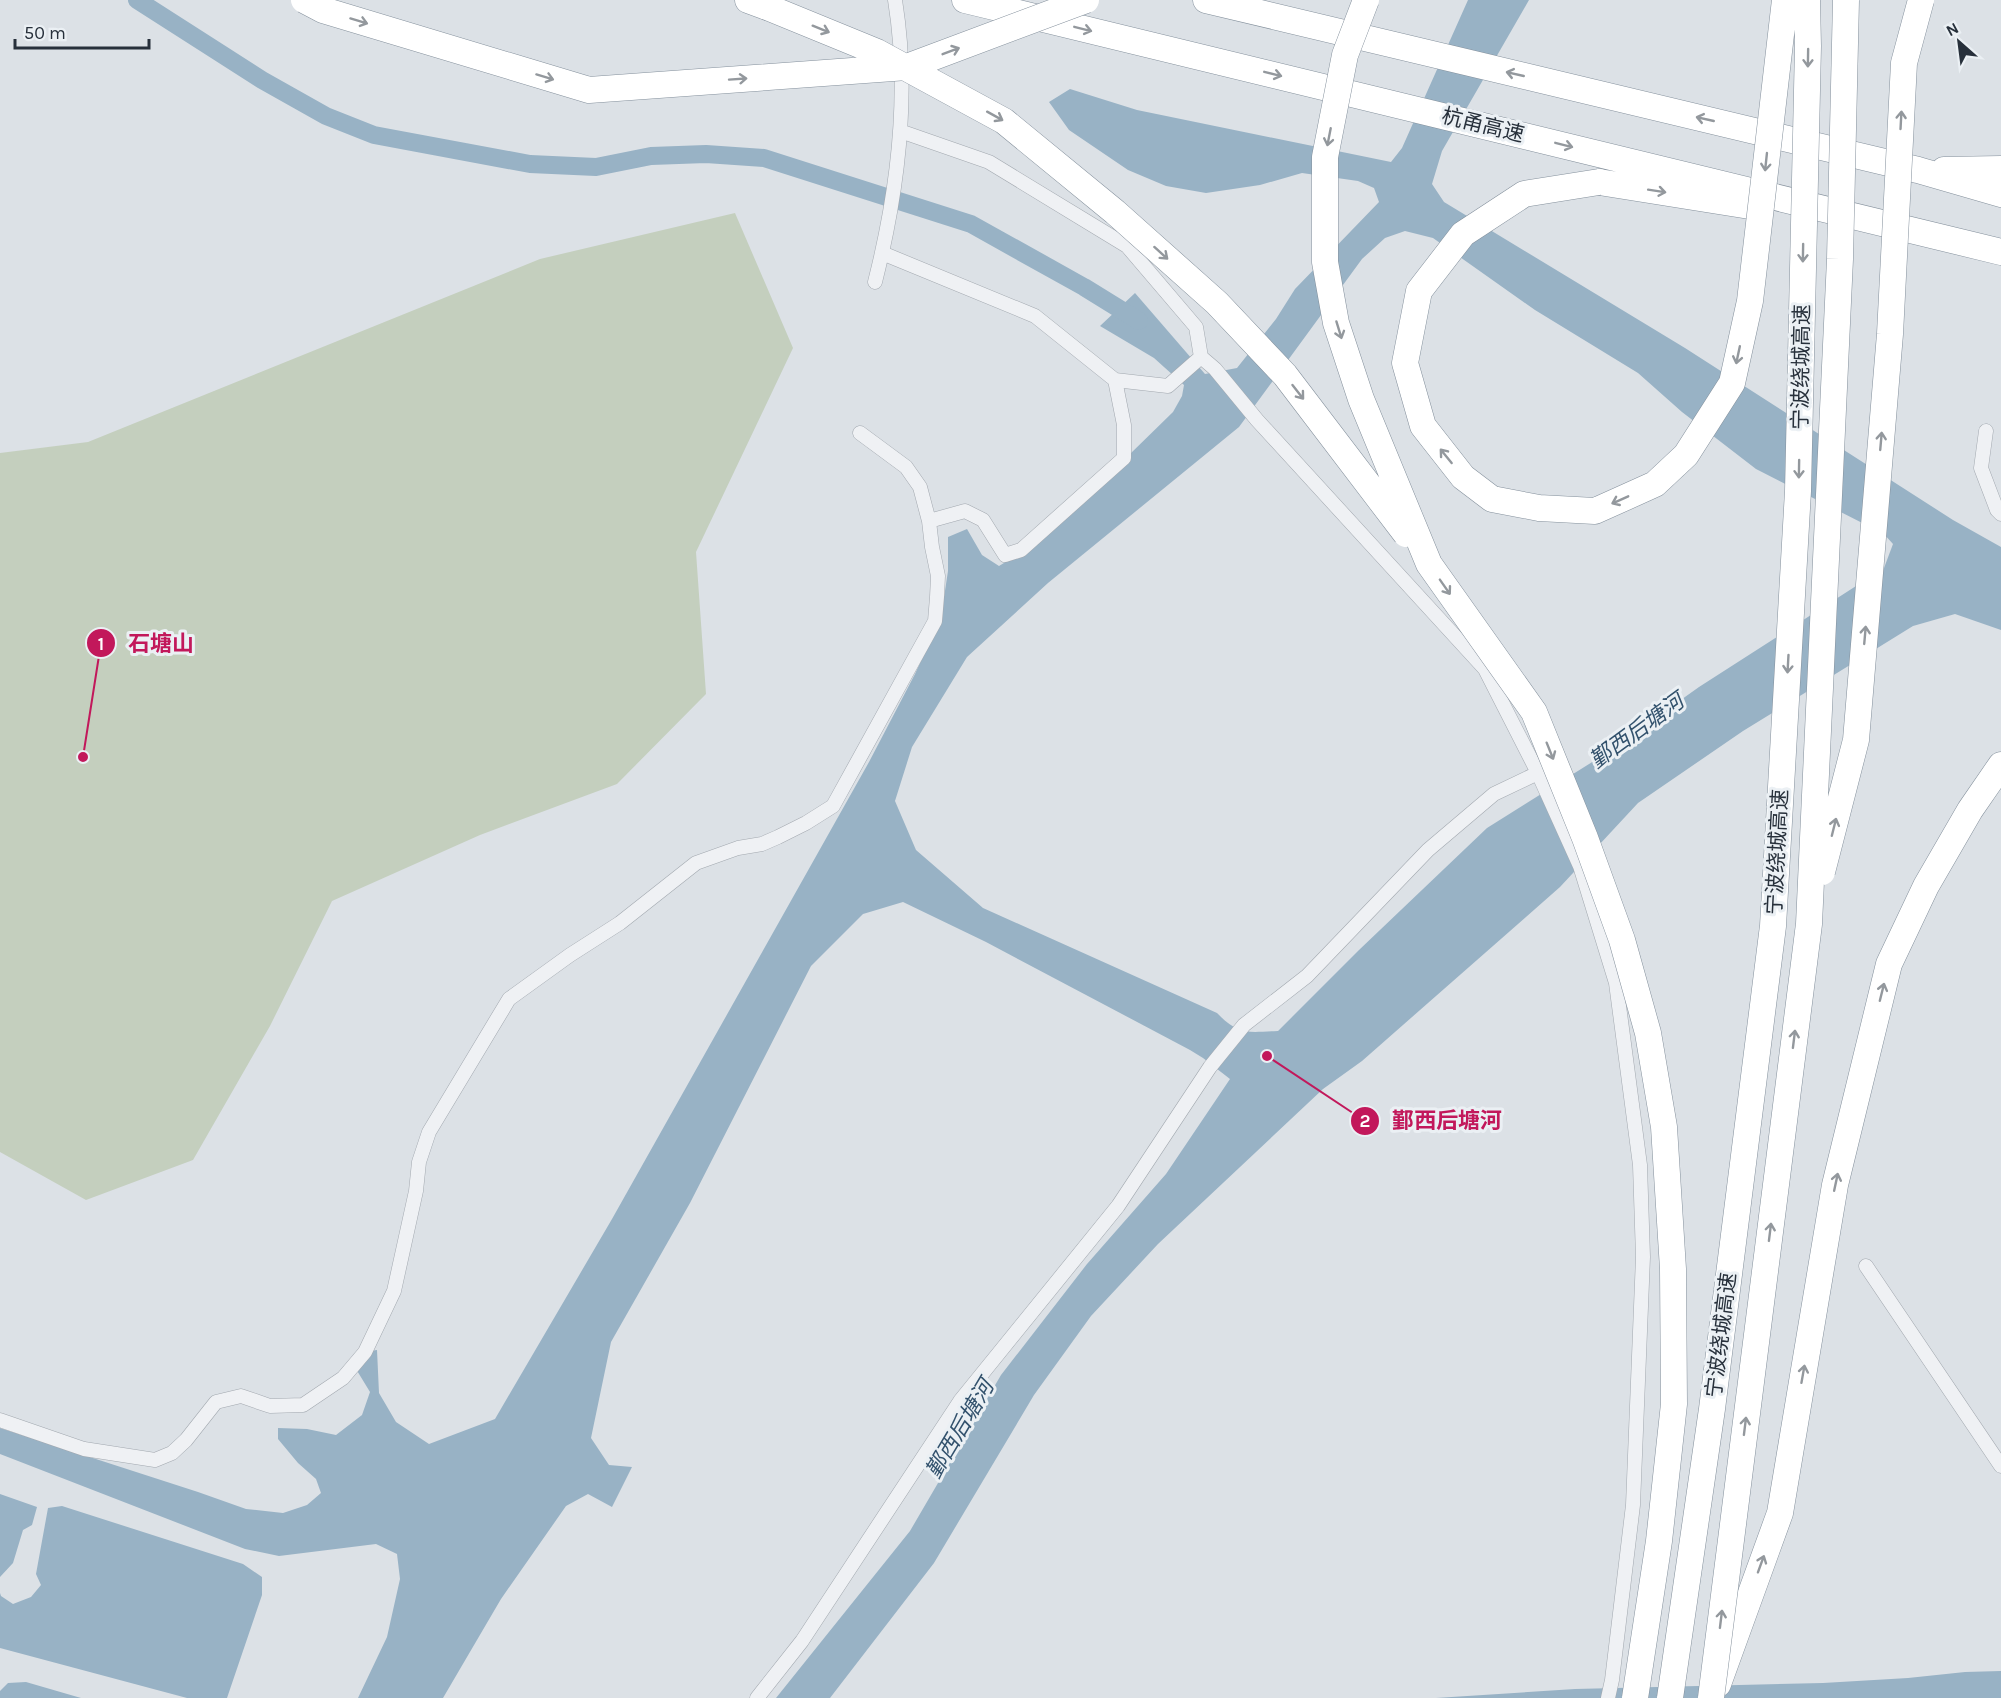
<svg xmlns="http://www.w3.org/2000/svg" width="2001" height="1698" font-family="Karla,'Noto Sans SC',sans-serif">
<rect width="100%" height="100%" fill="#dce1e6"/>
<path fill="#c4cfbe" d="M735 213 793 348 696 552 706 694 617 784 480 835 332 901 270 1026 193 1160 86 1200 0 1152V453L88 442 540 259Z"/>
<path fill="#98b2c5" fill-rule="evenodd" d="M1468 0H1529L1442 151 1432 184 1444 202 1685 348 1953 520 2001 547V630L1955 614 1913 626 1743 731 1638 803 1560 887 1362 1061 1323 1089 1158 1244 1091 1316 1034 1395 934 1563 830 1698H776L910 1531 1001 1375 1087 1264 1166 1174 1230 1079 1203 1058 1190 1050 986 942 903 902 863 914 811 966 690 1203 611 1342 591 1438 609 1465 632 1467 612 1507 588 1494 566 1506 501 1599 443 1698H358L387 1637 400 1579 397 1554 376 1544 279 1556 245 1549 0 1454V1428L198 1492 246 1509 283 1513 307 1505 321 1493 316 1479 298 1463 278 1439V1428L307 1429 336 1435 362 1415 370 1392 356 1369 369 1351 377 1350 379 1393 396 1422 429 1444 495 1419 612 1219 869 762 915 674 941 617 948 571V537L967 529 982 555 999 566 1042 540 1173 412 1182 396 1184 385 1154 358 1100 326 1135 293 1205 374 1237 368 1276 319 1295 289 1379 202 1374 188 1358 181 1302 173 1260 185 1206 193 1166 186 1128 170 1069 130 1049 102 1070 89 1137 110 1391 162 1402 148ZM1405 231 1433 238 1535 310 1638 373 1682 412 1756 469 1884 534 1893 544 1884 568 1699 687 1605 754 1487 828 1359 950 1278 1031C1248 1032 1239 1036 1217 1013L983 908 916 850 895 801 912 747 967 657 1048 583 1239 427 1362 259 1385 238Z
M0 1494 37 1507 32 1525 23 1530 13 1563 0 1577Z
M62 1506 243 1564 262 1577V1595L227 1698H187L0 1648V1593L1 1596 13 1604 31 1597 41 1585 36 1574 48 1508Z
M2001 1671V1698H1436L1575 1689 1823 1683 1908 1678 1965 1672Z
M26 1682 81 1698H0V1691L8 1683Z"/>
<g fill="none" stroke-linecap="round" stroke-linejoin="round">
<path stroke="#98b2c5" stroke-width="18" d="M137 0 262 80 326 116 374 135 530 164 596 167 651 156 706 154 764 158 971 224 1084 287 1139 321"/>
<defs>
<path id="minor" d="M900 131 989 162 1127 246 1196 327 1201 357 1215 369 1257 420 1485 669 1538 773 1580 866 1616 983 1640 1165 1643 1257 1633 1505 1612 1680 1608 1698
M882 253 1035 316 1115 380 1124 425V458L1021 550 1005 555 983 520 965 511 929 521
M875 282C898 191 910 93 895 0
M1115 380 1168 386 1201 357
M1986 431 1981 468 1997 510 2001 514
M1866 1266 2001 1466
M0 1420 84 1449 155 1460 172 1453 186 1440 216 1402 241 1396 270 1406 303 1405 343 1378 365 1352 394 1291 416 1191 419 1162 429 1132 509 999 570 955 620 923 696 863 738 848 762 844 778 837 806 823 833 806 935 621 937 597 938 576 932 547 929 521 920 487 906 467 860 433
M757 1698 802 1641 960 1401 1118 1206 1210 1067 1244 1025 1307 976 1428 850 1494 794 1538 773"/>
<path id="motorway" d="M748 0 767 7
M965 0 2001 252
M1206 0 1918 170 2001 194
M1944 170 2001 169
M1599 182 1756 207
M1718 1684 1780 1513 1835 1185 1889 964 1926 886 1970 810 2001 765"/>
</defs>
<use href="#minor" stroke="#a2a8af" stroke-width="15"/>
<use href="#motorway" stroke="#84909c" stroke-width="27"/>
<use href="#minor" stroke="#eff1f4" stroke-width="14"/>
<use href="#motorway" stroke="#fff" stroke-width="26"/>
<defs>
<path id="motorway-bridge" d="M304 0 323 10 589 90 907 67 1086 0
M1366 0 1345 55 1325 157V262L1336 323 1361 399 1429 564 1534 712 1585 838 1622 940 1648 1033 1664 1127 1673 1269 1674 1404 1659 1541 1635 1698
M767 7 877 52 1004 121 1115 212 1217 303 1285 375 1406 534
M1599 182 1524 194 1463 234 1419 291 1405 363 1423 426 1463 477 1492 499 1539 508 1595 511 1655 484 1686 455 1732 383 1750 301 1785 0
M1822 872 1856 740 1890 334 1904 63 1921 0
M1670 1698 1712 1409 1773 926 1798 491 1808 46 1807 0
M1711 1698 1809 924 1840 259 1846 0"/>
</defs>
<use href="#motorway-bridge" stroke="#84909c" stroke-width="27" stroke-linecap="butt"/>
<use href="#motorway-bridge" stroke="#fff" stroke-width="26"/>
</g>
<defs><path id="oneway-shaft" d="M-6 0H5M1.5-3L5.5 0L1.5 3" fill="none" stroke-width="1.6" stroke-linecap="round" stroke-linejoin="round" transform="scale(1.5)"/></defs>
<g stroke="#93989d">
<use href="#oneway-shaft" transform="translate(359 21) rotate(17)"/>
<use href="#oneway-shaft" transform="translate(821 29) rotate(22)"/>
<use href="#oneway-shaft" transform="translate(1083 29) rotate(14)"/>
<use href="#oneway-shaft" transform="translate(951 51) rotate(-21)"/>
<use href="#oneway-shaft" transform="translate(1808 58) rotate(91)"/>
<use href="#oneway-shaft" transform="translate(1273 74) rotate(14)"/>
<use href="#oneway-shaft" transform="translate(1515 74) rotate(-167)"/>
<use href="#oneway-shaft" transform="translate(545 77) rotate(17)"/>
<use href="#oneway-shaft" transform="translate(738 79) rotate(-4)"/>
<use href="#oneway-shaft" transform="translate(995 116) rotate(29)"/>
<use href="#oneway-shaft" transform="translate(1705 119) rotate(-167)"/>
<use href="#oneway-shaft" transform="translate(1901 120) rotate(-87)"/>
<use href="#oneway-shaft" transform="translate(1329 137) rotate(101)"/>
<use href="#oneway-shaft" transform="translate(1564 145) rotate(14)"/>
<use href="#oneway-shaft" transform="translate(1766 162) rotate(96)"/>
<use href="#oneway-shaft" transform="translate(1657 191) rotate(9)"/>
<use href="#oneway-shaft" transform="translate(1161 253) rotate(42)"/>
<use href="#oneway-shaft" transform="translate(1803 253) rotate(91)"/>
<use href="#oneway-shaft" transform="translate(1339 330) rotate(73)"/>
<use href="#oneway-shaft" transform="translate(1738 355) rotate(102)"/>
<use href="#oneway-shaft" transform="translate(1298 392) rotate(52)"/>
<use href="#oneway-shaft" transform="translate(1881 441) rotate(-85)"/>
<use href="#oneway-shaft" transform="translate(1446 456) rotate(-129)"/>
<use href="#oneway-shaft" transform="translate(1799 469) rotate(91)"/>
<use href="#oneway-shaft" transform="translate(1620 500) rotate(156)"/>
<use href="#oneway-shaft" transform="translate(1445 587) rotate(55)"/>
<use href="#oneway-shaft" transform="translate(1865 635) rotate(-85)"/>
<use href="#oneway-shaft" transform="translate(1788 664) rotate(93)"/>
<use href="#oneway-shaft" transform="translate(1550 751) rotate(68)"/>
<use href="#oneway-shaft" transform="translate(1834 827) rotate(-76)"/>
<use href="#oneway-shaft" transform="translate(1882 992) rotate(-76)"/>
<use href="#oneway-shaft" transform="translate(1794 1039) rotate(-83)"/>
<use href="#oneway-shaft" transform="translate(1836 1182) rotate(-78)"/>
<use href="#oneway-shaft" transform="translate(1770 1232) rotate(-83)"/>
<use href="#oneway-shaft" transform="translate(1803 1374) rotate(-80)"/>
<use href="#oneway-shaft" transform="translate(1745 1426) rotate(-83)"/>
<use href="#oneway-shaft" transform="translate(1761 1564) rotate(-70)"/>
<use href="#oneway-shaft" transform="translate(1721 1619) rotate(-83)"/>
</g>
<g text-anchor="middle" dominant-baseline="central" stroke-width="6" stroke-linejoin="round" paint-order="stroke">
<g font-size="21" fill="#27303b" stroke="#ebf0f4">
<text transform="translate(1483 125) rotate(14)">杭甬高速</text>
<text transform="translate(1801 367) rotate(-89)">宁波绕城高速</text>
<text transform="translate(1777 852) rotate(-87)">宁波绕城高速</text>
<text transform="translate(1721 1335) rotate(-83)">宁波绕城高速</text>
</g>
<g font-size="22" font-style="italic" fill="#33526d" stroke="#ebf0f4">
<text transform="translate(1637 731) rotate(-36)">鄞西后塘河</text>
<text transform="translate(960 1429) rotate(-59)">鄞西后塘河</text>
</g>
</g>
<path fill="none" stroke="#c2185b" stroke-width="2" d="M83 757L101 643M1267 1056L1365 1121"/>
<g fill="#c2185b" stroke="#ebf0f4" stroke-width="2">
<circle cx="83" cy="757" r="6"/>
<circle cx="1267" cy="1056" r="6"/>
<circle cx="101" cy="643" r="15"/>
<circle cx="1365" cy="1121" r="15"/>
</g>
<g font-size="18" text-anchor="middle" font-weight="bold" fill="#fff">
<text x="101" y="650">1</text>
<text x="1365" y="1127">2</text>
</g>
<g font-size="22" text-anchor="middle" font-weight="bold" fill="#c2185b" stroke="#ebf0f4" stroke-width="6" stroke-linejoin="round" paint-order="stroke">
<text x="161" y="651">石塘山</text>
<text x="1447" y="1128">鄞西后塘河</text>
</g>
<g transform="translate(1959 42) rotate(332)" stroke="#ebf0f4" stroke-width="4.5" paint-order="stroke">
<path d="M0-4.5L10 22L0 15L-10 22Z" fill="#27303b"/>
<text y="-9" font-size="16" font-weight="bold" text-anchor="middle" fill="#27303b">N</text>
</g>
<path d="M15 39v9h134v-9" fill="none" stroke="#27303b" stroke-width="3"/>
<text x="24" y="39" font-size="18" fill="#27303b" stroke="#ebf0f4" stroke-width="4.5" paint-order="stroke">50 m</text>
</svg>
